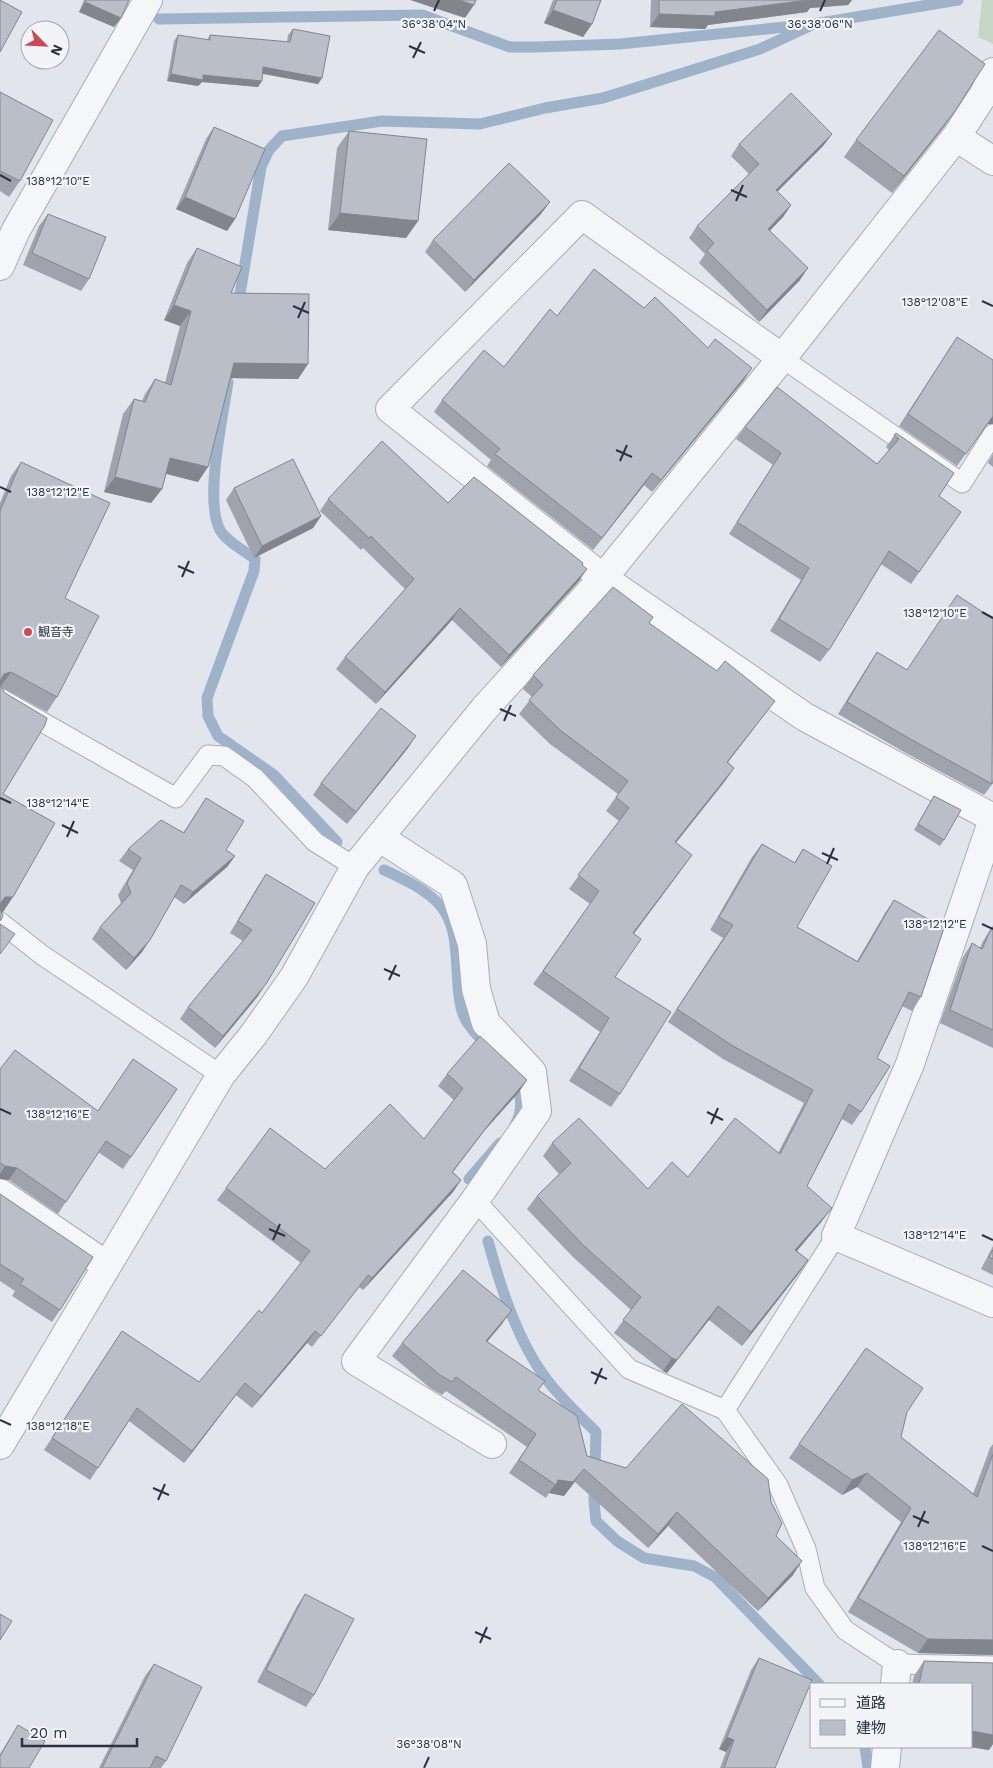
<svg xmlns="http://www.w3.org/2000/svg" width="993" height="1768" font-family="'Work Sans','Noto Sans JP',sans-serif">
<rect width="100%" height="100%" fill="#e2e5eb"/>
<path fill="#c7d5c4" d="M982 0H993V44L978 37Z"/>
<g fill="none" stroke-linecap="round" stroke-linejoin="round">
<path stroke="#9eb2ca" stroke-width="11" d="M159 19 422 15 510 47H536L620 44 814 24 958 0
M238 306 261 167 269 150 282 136 382 121 480 124 545 108 603 98 760 49 814 24
M228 382C223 417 204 500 220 530 226 541 245 551 255 559L254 571 207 698 208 716 218 736 274 775 337 842
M384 870C404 879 425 889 440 905 464 932 452 983 463 1014 468 1027 479 1037 489 1046
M514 1078C521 1093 524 1110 515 1125
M469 1179 500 1143
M488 1241C501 1289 519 1346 551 1385 565 1402 581 1417 596 1432L594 1501 596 1521 617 1541 644 1558 694 1566 715 1577 819 1684
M865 1747 868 1768"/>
<defs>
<path id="service" d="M782 358 962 483 993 434
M0 698 176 798 208 755 224 756 255 778 315 842 355 867
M0 922 42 955 221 1075
M475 1200 629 1369 725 1410 778 1485 806 1549 815 1588 845 1630 897 1664 993 1666
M725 1410 836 1236"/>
<path id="minor" d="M956 137 985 92 993 72
M0 266 16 230 148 0
M782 358 582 215 390 409 603 578 805 717 993 818
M993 819 910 1064 836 1236 993 1303
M380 838 453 885 472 944 476 989 486 1023 532 1072 537 1111 475 1200 356 1361 492 1444
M0 1193 106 1265
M0 1445 221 1075 254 1034 294 977 355 867 484 709 603 578 782 358 956 137 993 161
M895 1684 897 1664
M885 1768 887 1747"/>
</defs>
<use href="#service" stroke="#a7acb5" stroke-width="21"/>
<use href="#minor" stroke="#a7acb5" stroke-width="30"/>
<use href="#service" stroke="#f5f6f9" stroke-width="19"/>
<use href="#minor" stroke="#f5f6f9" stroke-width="28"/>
</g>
<path fill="#a0a3ac" d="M84 0H129L121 18 114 27 79 12Z
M553 0H601L592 24 583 37 544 23Z
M651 0H852L848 5 810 8 807 12 708 25 705 29 650 27Z
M293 29 322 78 318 84 263 74 258 87 202 82 198 86 167 81 174 41 178 35 207 40 210 35 287 42 288 35Z
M0 92 20 181 9 197 0 191Z
M955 111 943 128 892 193 844 157 856 140Z
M214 127 235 219 227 231 176 209 206 139Z
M349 131 418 221 406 238 328 230 337 148Z
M832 134 823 146 777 192 791 205 783 217 770 230 800 280 759 322 699 263 705 254 689 238 697 226 749 174 731 156 739 144Z
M48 214 89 279 81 291 23 265 39 226Z
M541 214 465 292 425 252 433 240Z
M197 248 231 293 308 364 298 379 231 378 198 482 166 474 162 489 151 503 104 492 123 414 134 399 142 401 145 394 155 379 165 383 180 326 164 320 187 263Z
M644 308 708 348 744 380 652 492 644 485 593 550 487 466 491 460 434 412 442 400 504 367 557 316Z
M957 337 987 424 957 466 899 426Z
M745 427 877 464 889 450 886 447 896 433 939 496 961 512 911 584 881 564 829 650 820 662 770 631 801 580 729 534 773 465 736 439Z
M993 454V467L988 463Z
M21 462 65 598 57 697 47 712 1 687 3 794V912H1L0 921V503L11 476Z
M234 488 321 516 313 528 254 558 226 500Z
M328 499 448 503 582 565 579 581 501 667 452 620 376 704 336 669 345 657 405 589 363 548 361 550 320 511Z
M957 595 993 783 984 795 904 752 838 714 869 664 877 652 907 670Z
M649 623 765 714 728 762 734 768 725 781 676 843 692 855 634 933 615 977 620 1094 611 1107 569 1081 600 1032 533 984 590 904 569 889 619 821 606 811 618 794 550 744 519 714 532 697 523 689 533 675Z
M408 748 347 824 313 795 321 783Z
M934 796 944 840 940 846 914 830Z
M206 798 226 850 235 856 227 867 184 904 174 897 142 952 126 970 92 939 100 927 121 903 118 895 133 870 119 861 128 849 183 833Z
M762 844 794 863 803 849 797 927 857 961 885 913 894 900 921 997 912 1011 902 1006 877 1058 861 1112 852 1125 842 1119 807 1186 822 1221 797 1251 808 1260 799 1273 742 1346 709 1320 667 1373 663 1371 614 1333 631 1310 573 1257 527 1209 537 1196 559 1174 543 1156 552 1143 648 1189 688 1177 778 1153 804 1103 723 1059 668 1022 723 938 710 930 752 857Z
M266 874 258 996 215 1048 180 1019 188 1007 243 941 230 933 258 886Z
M992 927H993V1048L940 1023 963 957 972 943 980 948 983 941Z
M0 1069 97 1111 177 1089 123 1169 98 1152 58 1214 9 1180 0 1179Z
M447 1074 519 1092 485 1130 453 1172 461 1180 453 1192 363 1290 359 1287 312 1347 307 1343 252 1408 236 1395 184 1463 129 1421 90 1480 44 1450 122 1331 199 1382 262 1313 301 1263 217 1200 226 1188 325 1169 424 1139 454 1100 438 1086Z
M0 1194 60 1310 52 1322 12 1296 15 1291 0 1281Z
M993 1246V1275L981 1269Z
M502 1324 487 1341 538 1390 587 1456 626 1468 771 1502 776 1536 793 1575 758 1611 668 1526 648 1548 575 1482 564 1496 549 1493 546 1498 509 1473 527 1447 446 1391 442 1395 430 1388 392 1356 402 1343Z
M866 1348 907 1412 901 1437 973 1494 990 1448 993 1444V1655L918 1653 848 1612 901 1522 857 1487 842 1495 789 1458Z
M305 1594 314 1695 306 1707 257 1682 297 1606Z
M759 1658 775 1768H720L726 1752 719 1749 751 1670Z
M924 1661 993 1663V1744L989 1750 970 1747H972V1684H912L914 1676Z
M154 1664 166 1761 161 1768H99L145 1676Z
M18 1725 0 1768V1754Z"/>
<path fill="#82858c" d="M410 0H459L474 5 465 18Z
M809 0H852L848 5 810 8 807 12 708 25 705 29 650 27 659 14 715 12Z
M85 2 121 18 114 27 79 12Z
M553 10 592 24 583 37 544 23Z
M263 67 322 78 318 84 259 73Z
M171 74 203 75 262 81 258 87 202 82 198 86 167 81Z
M955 111 943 128 892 193 904 176Z
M832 134 823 146 767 202 776 190Z
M185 197 235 219 227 231 176 209Z
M550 202 541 214 465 292 474 280Z
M791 205 783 217 760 241 768 229Z
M340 213 418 221 406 238 328 230Z
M808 268 800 280 759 322 767 310Z
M174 305 191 311 180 326 164 320Z
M234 363 308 364 298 379 224 378Z
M752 368 744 380 652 492 661 480Z
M993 416V424H987L957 466Z
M170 458 208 467 198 482 160 472Z
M652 473 644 485 593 550 602 538Z
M115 477 162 489 151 503 104 492Z
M321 516 313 528 254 558 262 546Z
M587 569 579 581 501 667 509 655Z
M460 608 452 620 376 704 385 692Z
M11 672 0 687V680L4 674Z
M775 701 765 714 718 775 727 762Z
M416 736 408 748 347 824 356 812Z
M734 768 725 781 665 856 675 842Z
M692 855 682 869 624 947 633 933Z
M235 856 227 867 184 904 193 892Z
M5 897H13L3 912H0V904Z
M150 940 142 952 126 970 134 958Z
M266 984 258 996 215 1048 223 1036Z
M527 1080 519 1092 485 1130 444 1184 493 1119Z
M5 1166 17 1168 9 1180 0 1179V1174Z
M461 1180 453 1192 363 1290 372 1278Z
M832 1208 822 1221 786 1264 795 1250Z
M808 1260 799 1273 742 1346 751 1332Z
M718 1306 709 1320 667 1373 663 1371 672 1358Z
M512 1310 502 1324 477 1354 486 1341Z
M315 1331 307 1343 252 1408 261 1396Z
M245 1383 236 1395 184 1463 192 1451Z
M584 1469 564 1496 549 1493 558 1480Z
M867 1473 857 1487 842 1495 852 1480Z
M677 1512 668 1526 648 1548 658 1534Z
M802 1561 793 1575 758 1611 768 1598Z
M928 1639 993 1640V1655L918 1653Z
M972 1731 993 1735V1744L989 1750 970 1747H972Z
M727 1737 734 1740 726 1752 719 1749Z"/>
<path fill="#babec8" stroke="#82858c" d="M0 0 22 12 0 52Z
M86 0H129L121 18 85 2Z
M459 0H476L474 5Z
M557 0H601L592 24 553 10Z
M659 0H809L715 12V16L659 14Z
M293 29 330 36 322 78 263 67 262 81 203 75V80L171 74 178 35 210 40V35L290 42Z
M939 30 985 64 955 111 904 176 856 140Z
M0 92 53 120 20 181 0 171Z
M791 93 832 134 776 190 791 205 768 229 808 268 767 310 707 251 714 243 697 226 759 164 739 144Z
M214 127 265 149 235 219 185 197Z
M349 131 427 139 418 221 340 213Z
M509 163 550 202 474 280 433 240Z
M48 214 106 237 89 279 32 253Z
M197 248 242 267 231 293 309 294 308 364 234 363 208 467 170 458 162 489 115 477 134 399 145 402 155 379 171 385 191 311 174 305Z
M594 269 644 308 655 297 708 348 715 339 752 368 661 480 652 473 602 538 495 454 500 449 442 400 484 350 504 367 550 309 557 316Z
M957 337 993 360V416L966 454 908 414Z
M777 387 877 464 899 439 894 435 896 433 954 473 939 496 961 512 919 572 889 551 829 650 779 619 809 568 737 522 781 453 745 427Z
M382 441 448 503 474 477 583 563 582 565 587 569 509 655 460 608 385 692 345 657 414 579 371 536 369 538 328 499Z
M293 459 321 516 262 546 234 488Z
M21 462 110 503 65 598 99 616 57 697 11 672 4 674 0 681V511Z
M613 587 653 617 649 623 717 671 725 661 775 701 727 762 734 768 675 842 692 855 633 933 641 939 615 977 671 1012 620 1094 579 1068 609 1018 543 971 599 891 578 875 629 808 616 797 628 781 560 730 529 700 543 685 533 675Z
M957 595 993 619 992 784 912 740 847 702 877 652 907 670Z
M0 685 5 693 47 718 45 725 3 794 55 823 13 897H5L0 904Z
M381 708 416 736 356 812 321 783Z
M934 796 961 810 944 840 918 824Z
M206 798 244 821 226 850 235 856 193 892 181 885 150 940 134 958 100 927 131 893 127 883 141 858 128 849 161 820 184 833Z
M762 844 795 863 803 849 832 866 797 927 858 962 894 900 944 928 921 997 909 992 877 1058 890 1066 861 1112 849 1104 807 1186 832 1208 795 1250 808 1260 751 1332 718 1306 677 1360 672 1358 623 1320 641 1297 582 1244 537 1196 571 1163 552 1143 579 1118 648 1189 672 1162 688 1177 735 1118 780 1154 813 1090 733 1046 677 1009 733 925 719 917Z
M266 874 315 903 266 984 223 1036 188 1007 252 930 238 921Z
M0 908 3 916 0 921Z
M0 924 15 934 0 954Z
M992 927H993V1030L950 1010 972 943 982 949Z
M480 1036 527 1080 493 1119 452 1172 461 1180 372 1278 368 1275 321 1336 315 1331 261 1396 245 1383 192 1451 137 1408 98 1468 52 1438 122 1331 199 1382 259 1310 262 1313 310 1251 226 1188 270 1128 325 1169 390 1104 424 1139 463 1088 447 1074Z
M15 1050 98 1111 133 1059 177 1089 131 1157 106 1141 66 1202 17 1168 5 1166 0 1163V1069Z
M0 1194 93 1257 60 1310 20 1284 24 1279 0 1264Z
M993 1250V1259L989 1257Z
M463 1270 512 1310 486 1341 545 1381 538 1390 577 1416 587 1456 626 1468 682 1404 768 1479 771 1502 782 1523 776 1536 802 1561 768 1598 677 1512 658 1534 584 1469 573 1482 558 1480 556 1485 519 1460 536 1434 456 1377 452 1382 440 1375 402 1343Z
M866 1348 923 1388 907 1412 901 1437 977 1497 993 1454V1640L928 1639 858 1598 911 1508 867 1473 852 1480 799 1444Z
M305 1594 354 1619 314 1695 266 1670Z
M0 1614 12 1621 0 1640Z
M759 1658 812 1680 775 1768H724L734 1740 727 1737Z
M924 1661 993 1663V1735L972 1731V1684H919Z
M154 1664 202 1687 166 1761 156 1756 150 1768H102Z
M18 1725 45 1741 29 1768H0V1756Z"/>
<path fill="none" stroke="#2a3243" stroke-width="2" d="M434 11 439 0M820 11 825 0M409 46 425 53M413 58 421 42M0 175 11 181M731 190 747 197M736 201 743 185M982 301 993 306M293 306 309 313M298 318 305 302M616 450 632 457M620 461 627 445M0 487 11 492M178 566 194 573M182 577 189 561M982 612 993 618M500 709 516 716M504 721 511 705M0 798 11 803M62 825 78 833M67 837 74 821M822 853 838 860M827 864 834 848M982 924 993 929M384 969 400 976M389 980 396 965M0 1109 11 1114M707 1112 723 1120M711 1124 718 1108M269 1229 285 1236M982 1235 993 1240M273 1240 280 1224M591 1372 607 1379M595 1384 602 1368M0 1420 11 1425M153 1488 169 1495M158 1500 165 1484M913 1516 929 1523M918 1527 925 1511M982 1546 993 1551M475 1632 491 1639M480 1643 487 1627M424 1768 429 1757"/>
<circle fill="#ce4958" stroke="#f2f4f8" stroke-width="2" cx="28" cy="632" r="5"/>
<g text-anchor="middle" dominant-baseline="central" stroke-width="4.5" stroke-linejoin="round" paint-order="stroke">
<g font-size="12" fill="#2a3243" stroke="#f2f4f8" text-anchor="start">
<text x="38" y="632">観音寺</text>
</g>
</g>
<g font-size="12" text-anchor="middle" fill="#2a3243" stroke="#f2f4f8" stroke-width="4.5" stroke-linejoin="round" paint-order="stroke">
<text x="434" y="28">36°38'04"N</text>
<text x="820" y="28">36°38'06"N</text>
<text x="58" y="185">138°12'10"E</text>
<text x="935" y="306">138°12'08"E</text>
<text x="58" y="496">138°12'12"E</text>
<text x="935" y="617">138°12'10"E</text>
<text x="58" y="807">138°12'14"E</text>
<text x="935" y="928">138°12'12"E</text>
<text x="58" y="1118">138°12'16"E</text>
<text x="935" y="1239">138°12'14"E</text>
<text x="58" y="1430">138°12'18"E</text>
<text x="935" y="1550">138°12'16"E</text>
<text x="429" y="1748">36°38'08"N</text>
</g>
<rect x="810" y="1683" width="162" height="65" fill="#f2f4f8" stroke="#a2a6b0"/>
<rect x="820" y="1699" width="25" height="8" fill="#f5f6f9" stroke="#a2a6b0"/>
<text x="856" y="1708" font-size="15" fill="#2a3243">道路</text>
<rect x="820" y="1720" width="25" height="15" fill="#babec8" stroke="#a2a6b0"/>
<text x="856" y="1733" font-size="15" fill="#2a3243">建物</text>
<g transform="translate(45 45) rotate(114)"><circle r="24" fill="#f2f4f8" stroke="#a2a6b0"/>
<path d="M0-4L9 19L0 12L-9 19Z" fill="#ce4958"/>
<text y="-8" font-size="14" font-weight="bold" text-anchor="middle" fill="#2a3243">N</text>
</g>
<path d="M22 1738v8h115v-8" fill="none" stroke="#2a3243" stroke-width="2.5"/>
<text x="30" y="1738" font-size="15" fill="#2a3243" stroke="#f2f4f8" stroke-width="4" paint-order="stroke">20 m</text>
</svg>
